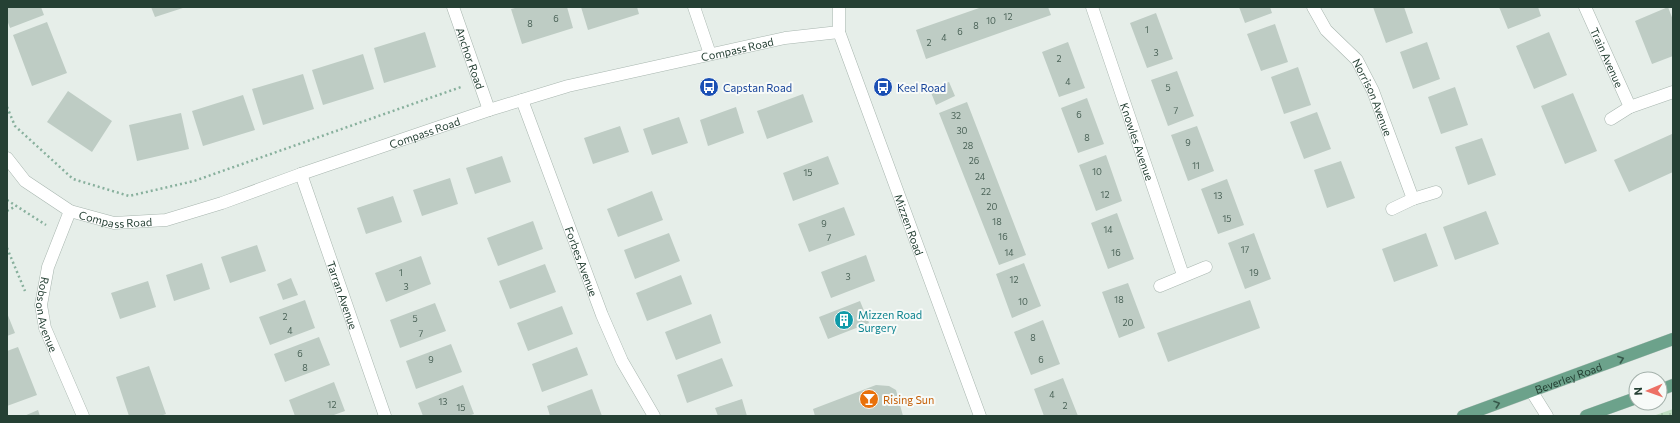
<svg xmlns="http://www.w3.org/2000/svg" width="1680" height="423" font-family="Commissioner,sans-serif">
<defs>
<pattern id="park-dots" width="8" height="8" patternUnits="userSpaceOnUse"><rect width="8" height="8" fill="#c0dec3"/><path d="M2 2h.1M6 6h.1" fill="none" stroke="#a5c0a8" stroke-width="1.8" stroke-linecap="round"/></pattern>
</defs>
<rect width="100%" height="100%" fill="#e6eee9"/>
<path fill="url(#park-dots)" d="M1673 409V416H1653Z"/>
<path fill="#beccc4" d="M7 7H41L44 15 10 28 7 20Z
M151 7H186L155 17Z
M519 7H567L573 28 522 44 511 9Z
M581 7H637L639 14 588 30Z
M982 7H1048L1051 15 926 59 916 30Z
M1239 7H1270L1272 13 1245 23Z
M1373 7H1404L1413 33 1386 43Z
M1499 7H1538L1541 16 1508 29Z
M1668 7 1673 20V56L1652 64 1635 21Z
M1156 13 1173 59 1147 68 1130 23Z
M47 22 67 73 32 86 13 35Z
M1275 24 1288 62 1261 71 1247 34Z
M425 32 436 67 384 83 374 48Z
M1549 32 1567 75 1534 89 1516 46Z
M1068 42 1085 88 1059 97 1042 52Z
M1427 42 1440 79 1413 89 1400 52Z
M363 54 374 89 323 105 312 70Z
M1298 67 1311 105 1284 114 1271 77Z
M1177 71 1194 116 1168 126 1151 80Z
M303 74 314 109 263 125 252 89Z
M949 82 955 96 936 105 930 90Z
M1455 87 1468 125 1441 134 1428 97Z
M68 91 112 121 92 152 47 122Z
M1573 93 1597 151 1565 164 1541 106Z
M803 94 813 122 767 139 757 111Z
M243 95 255 130 203 146 192 111Z
M1087 98 1104 144 1078 153 1061 108Z
M967 102 1026 255 999 265 939 113Z
M736 107 744 133 708 146 700 120Z
M1317 112 1331 149 1304 159 1290 122Z
M181 113 189 149 137 161 129 125Z
M679 117 688 143 652 155 643 129Z
M620 126 629 152 593 164 584 138Z
M1197 126 1214 171 1188 181 1171 135Z
M1672 134 1673 172 1629 192 1614 160Z
M1482 138 1496 175 1468 185 1455 147Z
M1106 155 1122 201 1096 211 1079 165Z
M502 156 511 182 475 194 466 168Z
M828 156 839 184 793 201 783 173Z
M1341 161 1355 198 1327 208 1314 170Z
M450 178 458 204 422 216 413 190Z
M1227 179 1244 225 1218 234 1201 189Z
M652 191 663 220 618 237 607 209Z
M393 196 402 222 366 234 357 208Z
M844 207 855 235 809 252 798 224Z
M1486 211 1499 244 1455 260 1443 227Z
M1117 213 1134 259 1108 269 1091 223Z
M533 221 543 249 498 266 487 238Z
M669 233 680 261 635 279 624 250Z
M1254 233 1271 279 1245 289 1228 243Z
M1426 233 1438 266 1394 282 1382 249Z
M257 245 266 271 230 283 221 257Z
M866 255 875 281 831 298 821 272Z
M421 256 431 284 386 302 375 273Z
M202 263 210 289 174 301 166 275Z
M1024 263 1041 306 1012 318 996 274Z
M545 264 556 292 510 309 499 281Z
M681 275 692 304 647 321 636 293Z
M291 278 298 295 283 300 277 284Z
M148 281 156 307 120 319 111 293Z
M1128 283 1145 328 1119 338 1102 292Z
M305 300 315 328 270 345 259 317Z
M1250 300 1260 328 1168 362 1157 333Z
M860 301 869 323 828 339 819 317Z
M435 303 446 331 400 348 390 320Z
M562 306 573 334 528 351 517 323Z
M7 313 15 333 7 336Z
M711 314 721 343 676 360 665 332Z
M1043 320 1060 364 1031 375 1014 332Z
M319 337 330 365 285 382 274 354Z
M451 344 462 372 416 389 406 361Z
M18 347 37 395 7 406V351Z
M577 347 588 375 542 392 532 364Z
M722 358 733 386 687 403 677 375Z
M149 366 166 414 160 416H129L116 377Z
M1063 378 1078 416H1044L1034 389Z
M334 382 345 411 331 416H295L289 400Z
M463 385 474 414 468 416H423L418 403Z
M876 385 889 386 896 390 903 416H815L813 409Z
M592 389 602 416H550L547 406Z
M742 399 747 416H718L715 408Z
M38 410 40 416H24Z"/>
<g fill="none" stroke-linecap="round" stroke-linejoin="round">
<defs>
<g id="minor">
<path id="s1" d="M453 7 489 110"/>
<path d="M694 7 710 54"/>
<path id="s2" d="M839 7V32L980 416"/>
<path id="s3" d="M1092 7 1183 275"/>
<path id="s4" d="M1313 7 1326 30 1357 60 1373 91 1413 199"/>
<path id="s5" d="M1585 7 1630 107"/>
<path id="s6" d="M522 100 602 315 622 361 654 416"/>
<path d="M1611 119 1630 107 1673 92"/>
<path id="s7" d="M7 158 25 181 70 211 114 223 166 220 222 203 301 174 489 110 568 86 785 38 839 32"/>
<path id="s8" d="M301 174 385 416"/>
<path d="M1392 209 1413 199 1436 192"/>
<path id="s9" d="M70 211 48 267 41 305 45 328 83 416"/>
<path d="M1160 286 1206 267"/>
</g>
<path id="tertiary" d="M1532 392 1547 416"/>
<g id="primary">
<path d="M1660 390 1673 385"/>
<path id="s10" d="M1463 416 1673 339"/>
<path d="M1586 416 1636 398"/>
</g>
</defs>
<use href="#minor" stroke="#a8b6af" stroke-width="13"/>
<use href="#tertiary" stroke="#a8b6af" stroke-width="13"/>
<use href="#primary" stroke="#c2cac6" stroke-width="13"/>
<path stroke="#88b09d" stroke-width="2.5" stroke-dasharray="2 3" stroke-linecap="butt" d="M7 107 15 126 73 179 129 196 194 181 461 87
M7 200 46 225
M7 211 16 206
M7 248 25 291"/>
<use href="#minor" stroke="#fff" stroke-width="12"/>
<use href="#tertiary" stroke="#fff" stroke-width="12"/>
<use href="#primary" stroke="#6ca28b" stroke-width="12"/>
</g>
<defs><path id="oneway-chevron" d="M-2-3.5L2.5 0L-2 3.5" fill="none" stroke-width="1.6" stroke-linecap="round" stroke-linejoin="round"/></defs>
<g stroke="#37584a">
<use href="#oneway-chevron" transform="translate(1621 359) rotate(-20)"/>
<use href="#oneway-chevron" transform="translate(1497 404) rotate(-19)"/>
</g>
<defs>
<symbol id="bus-disc" viewBox="-11 -11 22 22"><circle r="9.5" fill="#1a4fb4" stroke="#f7faf8"/><path d="M-5-6H5V4H4V6H2V4H-2V6H-4V4H-5ZM-3.5-4V0h7V-4ZM-3.5 1.2v1.5H-2V1.2ZM2 1.2v1.5H3.5V1.2Z" fill="#fff"/></symbol>
<symbol id="building-disc" viewBox="-11 -11 22 22"><circle r="9.5" fill="#0f9aa8" stroke="#f7faf8"/><path d="M-4-6H4V6H1V3H-1V6H-4ZM-2.5-4.3h1.7v1.8h-1.7ZM.8-4.3h1.7v1.8H.8ZM-2.5-1h1.7V.8h-1.7ZM.8-1h1.7V.8H.8Z" fill="#fff"/></symbol>
<symbol id="bar-disc" viewBox="-11 -11 22 22"><circle r="9.5" fill="#e8710a" stroke="#f7faf8"/><path d="M-6-5H6L.8 .8V4.5H3.5V6h-7V4.5H-.8V.8Z" fill="#fff"/></symbol>
</defs>
<g fill-rule="evenodd">
<use href="#bus-disc" x="698" y="76" width="22" height="22"/>
<use href="#bus-disc" x="872" y="76" width="22" height="22"/>
<use href="#building-disc" x="833" y="309" width="22" height="22"/>
<use href="#bar-disc" x="858" y="388" width="22" height="22"/>
</g>
<g text-anchor="middle" dominant-baseline="central" stroke-width="4" stroke-linejoin="round" paint-order="stroke">
<g font-size="9" fill="#4b6358">
<text x="1008" y="16">12</text>
<text x="556" y="18">6</text>
<text x="991" y="20">10</text>
<text x="530" y="23">8</text>
<text x="976" y="25">8</text>
<text x="1147" y="29">1</text>
<text x="960" y="31">6</text>
<text x="944" y="37">4</text>
<text x="929" y="42">2</text>
<text x="1156" y="52">3</text>
<text x="1059" y="58">2</text>
<text x="1068" y="81">4</text>
<text x="1168" y="87">5</text>
<text x="1176" y="110">7</text>
<text x="1079" y="114">6</text>
<text x="956" y="115">32</text>
<text x="962" y="130">30</text>
<text x="1087" y="137">8</text>
<text x="1188" y="142">9</text>
<text x="968" y="145">28</text>
<text x="974" y="160">26</text>
<text x="1196" y="165">11</text>
<text x="1097" y="171">10</text>
<text x="808" y="172">15</text>
<text x="980" y="176">24</text>
<text x="986" y="191">22</text>
<text x="1105" y="194">12</text>
<text x="1218" y="195">13</text>
<text x="992" y="206">20</text>
<text x="1227" y="218">15</text>
<text x="997" y="221">18</text>
<text x="824" y="223">9</text>
<text x="1108" y="229">14</text>
<text x="1003" y="236">16</text>
<text x="829" y="237">7</text>
<text x="1245" y="249">17</text>
<text x="1009" y="252">14</text>
<text x="1116" y="252">16</text>
<text x="401" y="272">1</text>
<text x="1254" y="272">19</text>
<text x="848" y="276">3</text>
<text x="1014" y="279">12</text>
<text x="406" y="286">3</text>
<text x="1119" y="299">18</text>
<text x="1023" y="301">10</text>
<text x="285" y="316">2</text>
<text x="415" y="318">5</text>
<text x="1128" y="322">20</text>
<text x="290" y="330">4</text>
<text x="421" y="333">7</text>
<text x="1033" y="337">8</text>
<text x="300" y="353">6</text>
<text x="431" y="359">9</text>
<text x="1041" y="359">6</text>
<text x="305" y="367">8</text>
<text x="1052" y="394">4</text>
<text x="443" y="401">13</text>
<text x="332" y="404">12</text>
<text x="1065" y="405">2</text>
<text x="461" y="407">15</text>
</g>
<g font-size="11" fill="#254034" stroke="#f7faf8">
<text stroke="none"><textPath href="#s7" startOffset="778">Compass Road</textPath></text>
<text stroke="none"><textPath href="#s5" startOffset="55">Train Avenue</textPath></text>
<text stroke="none"><textPath href="#s1" startOffset="54">Anchor Road</textPath></text>
<text stroke="none"><textPath href="#s4" startOffset="110">Norrison Avenue</textPath></text>
<text stroke="none"><textPath href="#s7" startOffset="454">Compass Road</textPath></text>
<text stroke="none"><textPath href="#s3" startOffset="142">Knowles Avenue</textPath></text>
<text stroke="none"><textPath href="#s7" startOffset="130">Compass Road</textPath></text>
<text stroke="none"><textPath href="#s2" startOffset="230">Mizzen Road</textPath></text>
<text stroke="none"><textPath href="#s6" startOffset="172">Forbes Avenue</textPath></text>
<text stroke="none"><textPath href="#s8" startOffset="128">Tarran Avenue</textPath></text>
<text stroke="none"><textPath href="#s9" startOffset="109">Robson Avenue</textPath></text>
<text stroke="none"><textPath href="#s10" startOffset="112">Beverley Road</textPath></text>
</g>
<g font-size="11" fill="#164399" stroke="#f7faf8" text-anchor="start">
<text x="723" y="87">Capstan Road</text>
<text x="897" y="87">Keel Road</text>
</g>
<g font-size="11" fill="#0d838f" stroke="#f7faf8" text-anchor="start">
<text x="858" y="314">Mizzen Road<tspan x="858" dy="13">Surgery</tspan></text>
</g>
<g font-size="11" fill="#c56008" stroke="#f7faf8" text-anchor="start">
<text x="883" y="399">Rising Sun</text>
</g>
</g>
<rect width="1680" height="423" fill="none" stroke="#254034" stroke-width="16"/>
<g transform="translate(1648 391) rotate(268)"><circle r="19" fill="#f7faf8" stroke="#a3b0aa"/>
<path d="M0-3L7 15L0 10L-7 15Z" fill="#ed7065"/>
<text y="-6" font-size="11" font-weight="bold" text-anchor="middle" fill="#254034">N</text>
</g>
</svg>
